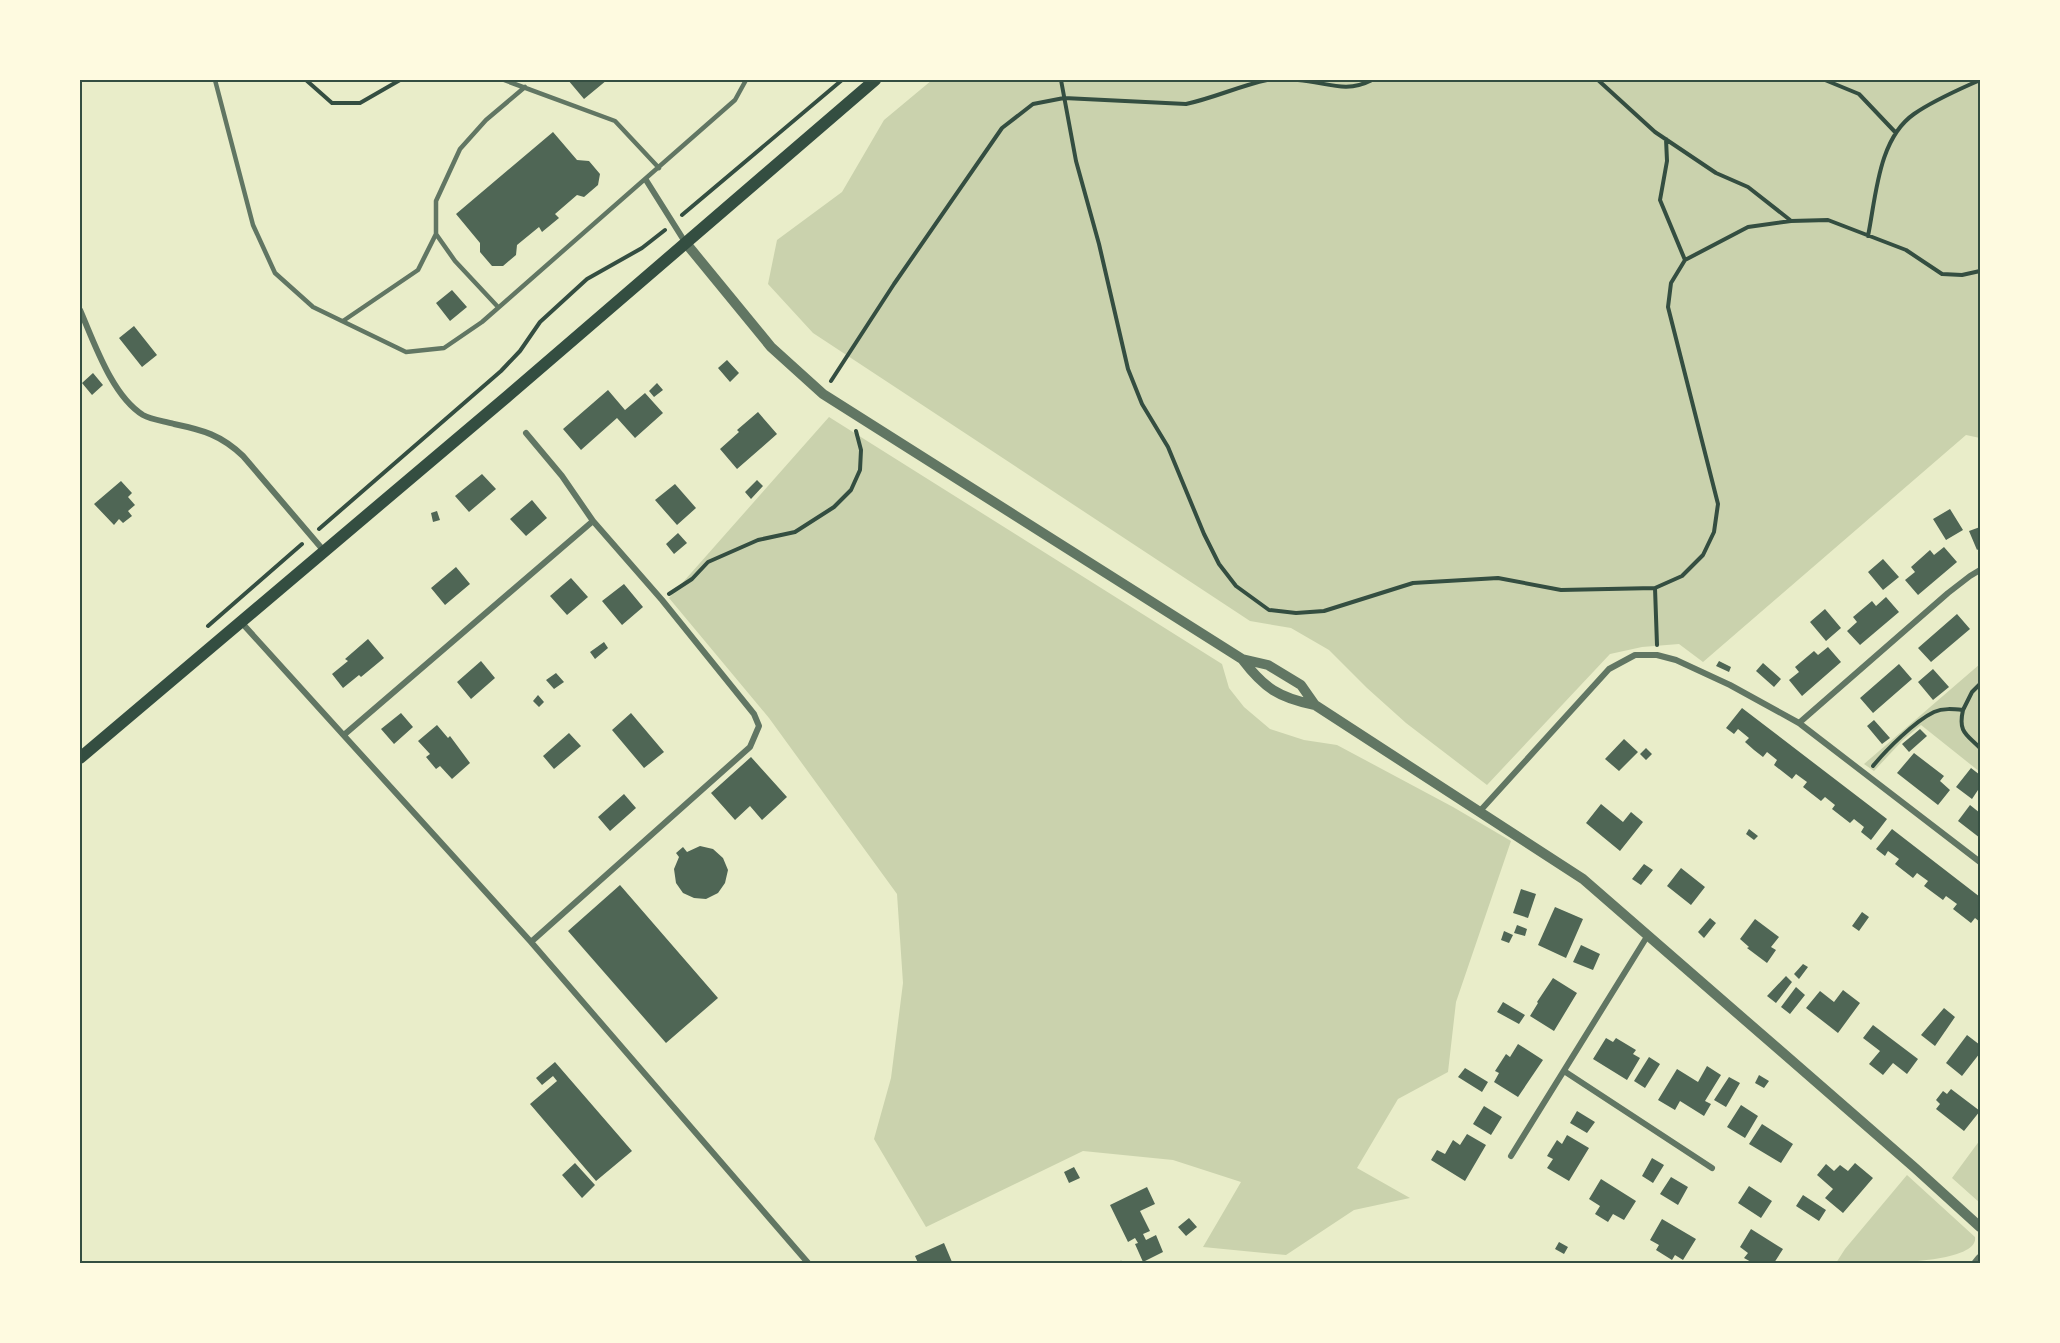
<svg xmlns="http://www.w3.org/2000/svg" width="2060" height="1343" font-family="Ubuntu,sans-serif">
<rect width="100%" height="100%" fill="#e9edc9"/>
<path fill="#cad2ad" d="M932 80H1980V438L1966 435 1703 662 1679 644 1642 647 1610 654 1487 785 1406 723 1367 688 1329 650 1291 628 1250 621 813 333 768 284 777 240 842 192 884 120Z
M829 417 1222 664 1229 688 1244 707 1270 729 1304 740 1337 745 1453 807 1511 841 1456 1002 1448 1072 1398 1099 1357 1168 1410 1198 1354 1210 1286 1255 1203 1247 1241 1182 1173 1160 1083 1151 926 1227 874 1139 891 1078 903 983 897 894 769 718 669 598Z
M1980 664V772L1921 725 1902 741 1874 771 1864 764Z
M1980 1140V1203L1952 1178Z
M1907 1175 1975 1237C1980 1266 1857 1264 1836 1263L1845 1249Z"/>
<path fill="#4f6655" d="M568 80H607L584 99Z
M553 132 577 160 589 161 600 174 598 185 584 197 577 195 555 214 559 218 542 232 539 227 517 245 516 255 503 266H492L480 252V243L456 214Z
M452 290 467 307 450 321 436 303Z
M134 326 157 355 142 367 119 338Z
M727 360 739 373 730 382 718 368Z
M93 373 103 385 92 395 82 383Z
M657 383 663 390 654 397 649 391Z
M608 390 625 410 645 393 663 413 635 438 617 418 581 450 563 429Z
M758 412 777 434 737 469 720 449 739 432 737 430Z
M482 474 496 489 469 512 455 496Z
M757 480 763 486 751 499 745 492Z
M121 481 132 493 128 497 135 505 128 511 132 516 123 523 119 519 114 525 94 504Z
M675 484 696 508 677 525 655 500Z
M532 500 547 518 526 536 510 519Z
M1950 509 1963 530 1946 540 1933 519Z
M437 511 440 520 433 522 431 513Z
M1980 527V548L1977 550 1969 531Z
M678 533 687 543 674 554 666 544Z
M1944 547 1957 562 1918 595 1905 580 1915 572 1911 567 1930 550 1934 555Z
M1883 559 1899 577 1883 590 1868 572Z
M456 567 470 584 445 605 431 588Z
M571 578 588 597 567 615 550 596Z
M624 584 643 607 622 625 602 601Z
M1886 597 1899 612 1860 645 1847 631 1857 622 1853 617 1872 601 1876 606Z
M1825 609 1841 628 1826 641 1810 622Z
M1957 614 1970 629 1931 662 1918 648Z
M368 639 384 658 361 677 359 675 343 688 332 674 348 661 345 659Z
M604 642 608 648 595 659 590 652Z
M1828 647 1841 662 1802 696 1789 680 1799 672 1795 667 1814 651 1818 655Z
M481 661 495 678 471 699 457 682Z
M1719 661 1731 667 1729 672 1716 666Z
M1763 663 1781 679 1774 687 1756 671Z
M1899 664 1912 679 1873 713 1860 698Z
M1933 669 1949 687 1933 700 1918 682Z
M556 673 564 682 554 689 546 680Z
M538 695 544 702 539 707 533 701Z
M1742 708 1887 819 1871 840 1861 832 1864 827 1854 819 1850 823 1832 809 1835 805 1825 797 1821 801 1803 787 1807 782 1796 774 1792 779 1774 765 1777 760 1767 752 1763 757 1754 750 1745 742 1749 738 1738 729 1734 734 1726 728Z
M401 713 413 727 394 744 381 729Z
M631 713 664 752 644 768 612 730Z
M1874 720 1890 738 1882 744 1867 726Z
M437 725 448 738 450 736 470 763 452 779 440 766 436 769 426 757 430 754 418 741Z
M1920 729 1927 736 1909 752 1902 744Z
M569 733 581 746 554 769 543 756Z
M1624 739 1638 752 1619 771 1605 759Z
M1646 748 1652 754 1646 760 1640 754Z
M1914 753 1944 776 1940 781 1950 790 1938 805 1897 773Z
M751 757 787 797 762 820 750 806 735 820 711 793Z
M1971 768 1980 775V787L1972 799 1956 787Z
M624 794 636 808 610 831 598 817Z
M1601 804 1623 822 1631 812 1643 822 1620 851 1586 823Z
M1970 805 1980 813V838L1958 821Z
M1749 829 1758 836 1754 840 1746 834Z
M1892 829 1980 897V922L1975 918 1971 923 1953 909 1957 904 1946 896 1943 900 1924 886 1928 881 1917 873 1913 878 1895 864 1899 859 1888 851 1885 856 1876 849Z
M700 846 713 849 723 858 728 870 725 883 718 893 706 899 694 898 683 893 676 883 674 869 679 857 676 853 683 847 687 852Z
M1644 864 1653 870 1641 885 1632 879Z
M1681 868 1705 887 1691 905 1667 886Z
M620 885 718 998 666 1043 568 931Z
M1521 889 1536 894 1528 918 1513 913Z
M1555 907 1583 919 1566 958 1538 945Z
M1862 912 1869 917 1859 931 1852 926Z
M1710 918 1716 923 1704 938 1698 932Z
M1755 919 1779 937 1771 947 1776 950 1767 963 1747 948 1749 947 1740 939Z
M1517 925 1527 929 1525 936 1514 933Z
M1504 931 1513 935 1509 943 1501 940Z
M1581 945 1600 954 1593 970 1573 962Z
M1803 964 1808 967 1799 979 1794 974Z
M1786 976 1792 982 1776 1003 1767 996Z
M1553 978 1577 993 1554 1031 1530 1016 1538 1003 1537 1002Z
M1796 987 1805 995 1790 1014 1781 1007Z
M1843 990 1860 1003 1838 1033 1806 1008 1820 991 1834 1002Z
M1503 1002 1525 1015 1519 1024 1497 1012Z
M1944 1008 1955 1017 1935 1046 1921 1035Z
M1873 1025 1918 1059 1907 1074 1893 1063 1883 1075 1869 1064 1880 1051 1863 1038Z
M1967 1035 1980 1045V1053L1962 1076 1946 1063Z
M1606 1038 1613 1042 1616 1038 1636 1050 1633 1054 1640 1058 1627 1080 1593 1059Z
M1518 1044 1543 1060 1518 1097 1494 1082 1499 1073 1495 1071 1506 1054 1510 1057Z
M1649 1057 1660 1064 1645 1088 1634 1081Z
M555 1062 632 1151 596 1181 530 1104 557 1081 553 1076 542 1085 536 1078Z
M1707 1066 1721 1075 1705 1101 1711 1104 1704 1116 1680 1101 1675 1110 1658 1100 1677 1069 1698 1082Z
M1465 1068 1488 1082 1482 1092 1458 1077Z
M1759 1075 1769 1081 1764 1088 1755 1083Z
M1729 1077 1740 1083 1726 1107 1714 1100Z
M1951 1089 1980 1111 1964 1131 1936 1109 1940 1104 1936 1100 1943 1091 1947 1094Z
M1741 1105 1758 1116 1745 1138 1727 1127Z
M1484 1106 1502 1117 1491 1135 1473 1124Z
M1577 1111 1595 1122 1587 1133 1570 1123Z
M1762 1124 1793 1144 1781 1163 1749 1144Z
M1467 1134 1486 1145 1465 1181 1431 1160 1437 1150 1445 1154 1453 1140 1460 1145Z
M1567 1135 1589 1148 1569 1181 1547 1168 1553 1159 1547 1156 1557 1140 1562 1144Z
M1652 1158 1664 1165 1653 1183 1642 1176Z
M575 1163 595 1185 582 1198 562 1175Z
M1855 1163 1873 1178 1843 1213 1825 1198 1833 1189 1817 1175 1826 1164 1834 1171 1840 1165 1848 1171Z
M1074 1167 1080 1178 1069 1183 1064 1172Z
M1671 1177 1688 1187 1678 1205 1660 1194Z
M1601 1179 1636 1201 1624 1220 1613 1214 1608 1222 1595 1214 1600 1206 1589 1199Z
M1749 1186 1772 1201 1761 1218 1738 1203Z
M1147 1187 1155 1204 1140 1211 1150 1231 1143 1234 1146 1240 1156 1235 1163 1252 1143 1262 1135 1244 1138 1243 1135 1238 1128 1242 1110 1205Z
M1803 1195 1826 1210 1819 1221 1796 1206Z
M1189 1218 1197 1227 1186 1236 1178 1227Z
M1662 1219 1696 1239 1683 1260 1675 1255 1672 1260 1656 1250 1659 1245 1650 1240Z
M1751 1229 1783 1249 1774 1263 1763 1262 1753 1263 1744 1258 1748 1253 1740 1247Z
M1559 1242 1568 1247 1564 1254 1555 1249Z
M944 1243 952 1262 918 1263 915 1256Z"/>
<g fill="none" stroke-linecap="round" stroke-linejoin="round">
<path stroke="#344e41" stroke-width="4" d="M306 80 332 103H360L400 80
M1061 80 1076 161 1099 244 1128 369 1142 404 1168 447 1204 534 1219 564 1236 586 1269 610 1296 613 1324 611 1413 583 1498 578 1561 590 1655 588 1682 576 1703 555 1714 532 1718 504 1668 307 1671 283 1685 260 1748 227 1791 221 1828 220 1906 250 1942 274 1962 275 1980 271
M1298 80C1327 82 1345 94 1372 80
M1598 80 1655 132 1716 173 1748 187 1790 220
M1825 80 1859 94 1896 133
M1666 139 1667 161 1660 200 1685 260
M682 215 842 80
M1868 236C1876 197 1878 139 1914 114 1934 100 1958 90 1980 80
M831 381 894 284 1002 128 1033 104 1064 98 1186 104C1214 98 1239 86 1267 80
M319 529 501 371 520 351 540 322 587 279 642 248 665 230
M1655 588 1657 645
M669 594 692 579 708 562 758 540 795 532 834 507 851 490 860 470 861 450 856 431
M208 626 302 544
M1963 710C1958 732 1966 734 1980 748
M1873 766C1886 750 1915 721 1934 712 1943 708 1953 709 1963 710L1972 692 1980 684"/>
<path stroke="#617663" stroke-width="4.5" d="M215 80 253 225 275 273 313 307 406 352 444 348 482 322 735 100 746 80
M504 80 615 121 659 168
M498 307 455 261 436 234V201L460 149 486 120 525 87
M343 321 418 270 436 234
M1121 1264V1263"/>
<path stroke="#617663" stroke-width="6" d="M646 180 685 242
M80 310C94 342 112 396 143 415 152 420 164 421 174 424 203 430 221 435 243 456L324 551
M241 622 531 942 809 1264
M1799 723 1948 593 1970 576 1980 570
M345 734 593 521 562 476 526 433
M1480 811 1609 669 1635 655H1657L1676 660 1730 685 1799 723 1980 862
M531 942 750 747 759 726 754 714 662 600 593 521
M1564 1071 1712 1168
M1511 1156 1648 935"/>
<path stroke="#617663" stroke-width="10" d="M685 242 771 347 823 394 1242 659 1268 665 1301 685 1315 705
M1242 659C1264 688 1279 698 1315 705L1583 879 1915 1168 1980 1227
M1976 1264 1980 1259"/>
<path stroke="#344e41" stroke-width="12" d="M80 758 509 395 875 80"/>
</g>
<rect width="2060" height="1343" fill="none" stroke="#fefae0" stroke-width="162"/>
<rect x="81" y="81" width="1898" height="1181" fill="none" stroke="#344e41" stroke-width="2"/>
</svg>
